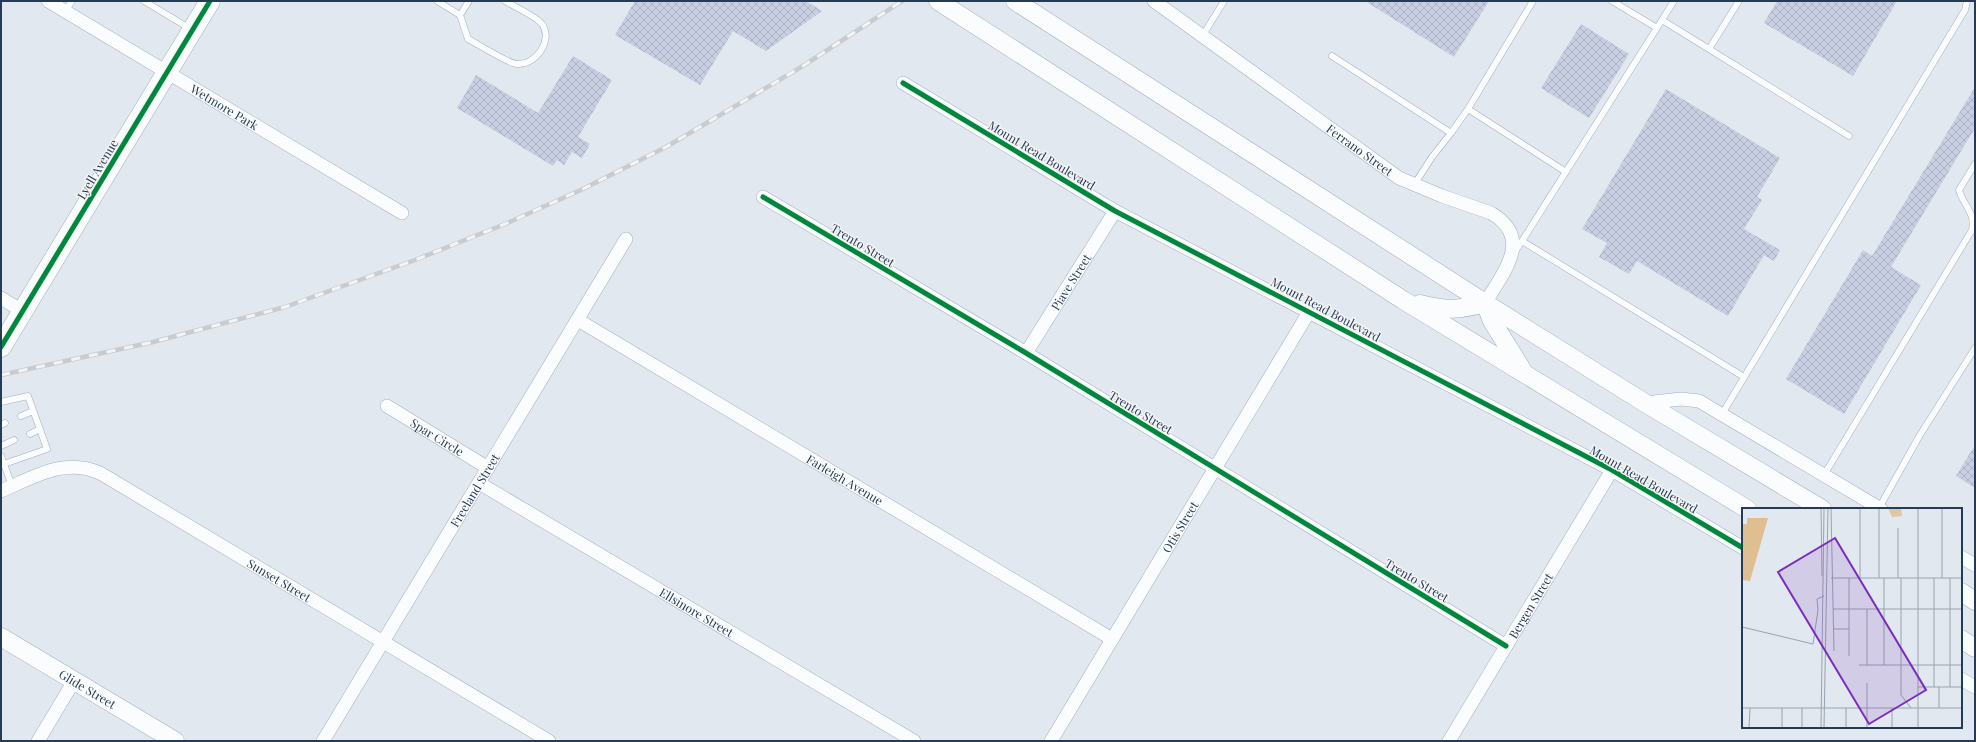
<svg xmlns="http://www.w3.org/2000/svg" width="1976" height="742" font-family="'Playfair Display',serif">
<defs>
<pattern id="building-cross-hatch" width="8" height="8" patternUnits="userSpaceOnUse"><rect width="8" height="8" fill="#c9cfe3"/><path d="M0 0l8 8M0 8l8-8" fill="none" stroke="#acb3c5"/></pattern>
</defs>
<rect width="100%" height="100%" fill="#e2e8ef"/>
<path fill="url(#building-cross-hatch)" d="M635 1H806L822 11 766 51 733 31 700 85 615 35Z
M1365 1H1489L1454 57Z
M1777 1H1897L1853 76 1764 23Z
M1581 24 1629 54 1589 118 1541 88Z
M573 56 612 80 578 137 590 144 582 158 572 152 564 165 557 160 553 166 457 108 476 75 538 113Z
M1975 87V128L1891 267 1921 285 1844 414 1786 379 1863 250 1872 256Z
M1666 89 1780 158 1757 197 1762 200 1744 229 1780 250 1774 261 1764 255 1728 316 1637 261 1629 274 1599 257 1607 243 1582 229Z
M1975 445V488L1956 476Z"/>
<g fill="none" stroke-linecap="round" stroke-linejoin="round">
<defs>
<path id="lane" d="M144 1 189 28
M437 1 460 15 468 39C478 44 507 63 517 64 535 66 554 40 542 24 536 16 515 7 505 1
M1533 1 1468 109 1566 172
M1612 1 1657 28
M65 11 72 1
M460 15 469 1
M1662 20 1709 49 1739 1
M1203 35 1224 1
M1709 49 1849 136
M1332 56 1451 133 1468 109
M1414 185 1432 157 1451 133
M1522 241 1744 377
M1515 252 1674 1
M1 402 28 396 47 449 4 464 1 456
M1722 414 1965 10 1967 1
M21 416 33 411
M1 425 5 423
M30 434 40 429
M1 446 14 440
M4 464 12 486
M1824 475 1972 230C1976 213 1963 205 1959 190L1975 164
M1879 508 1920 435 1975 348"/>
<g id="street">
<path id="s1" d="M48 1 402 213"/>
<path id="s2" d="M1154 1 1399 178 1442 196 1491 213C1534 238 1503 273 1485 303"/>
<path d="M903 83 1115 211 1612 470 1743 548"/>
<path d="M763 197 1026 353 1506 646"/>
<path d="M1 298 22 311"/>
<path id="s3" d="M578 320 1112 639"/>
<path id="s4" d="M1026 353 1115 211"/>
<path d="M1645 403 1681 399 1699 401 1881 509"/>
<path id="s5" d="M387 406 488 468"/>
<path id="s6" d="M479 483 914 741"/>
<path id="s7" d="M1 491C34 477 64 457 100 473L549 741"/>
<path d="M1961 557 1975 565"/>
<path d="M1961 679 1975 687"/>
<path d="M38 741 74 681"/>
<path id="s8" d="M323 741 626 239"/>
<path id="s9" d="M1051 741 1309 312"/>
<path id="s10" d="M1449 741 1612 470"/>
</g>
<g id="secondary">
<path d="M938 1 1403 300 1747 509"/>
<path d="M1015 1 1485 303 1645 403 1822 509"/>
<path d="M1485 303 1492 321 1523 371"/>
<path d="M1420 304C1447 311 1459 310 1485 303"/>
<path d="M1961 592 1975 601"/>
<path id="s11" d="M1 637 175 741"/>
<path d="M1961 639 1975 648"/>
</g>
<path id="primary" d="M1 347 210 1"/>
</defs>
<use href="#lane" stroke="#a2afbe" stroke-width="7"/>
<use href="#street" stroke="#a2afbe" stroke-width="14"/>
<use href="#secondary" stroke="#a2afbe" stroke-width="19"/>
<use href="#primary" stroke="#a2afbe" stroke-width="21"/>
<use href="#lane" stroke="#fbfcfd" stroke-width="6"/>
<use href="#street" stroke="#fbfcfd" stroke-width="13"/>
<use href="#secondary" stroke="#fbfcfd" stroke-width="18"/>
<use href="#primary" stroke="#fbfcfd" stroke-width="20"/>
<defs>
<path id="rail" d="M1 375 153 342 285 307 415 260 505 224 583 189 666 147 803 66 902 1"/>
</defs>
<use href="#rail" stroke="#c8cbcf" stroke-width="4.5"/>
<use href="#rail" stroke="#f4f4f4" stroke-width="3" stroke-dasharray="9" stroke-linecap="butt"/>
<defs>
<path id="cycleway" d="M903 83 1115 211 1612 470 1743 548
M763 197 1026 353 1506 646
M1 347 210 1"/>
</defs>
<use href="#cycleway" stroke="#f4f4f4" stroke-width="8"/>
<use href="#cycleway" stroke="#00873e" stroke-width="5"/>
</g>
<g text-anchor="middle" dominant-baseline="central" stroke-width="3" stroke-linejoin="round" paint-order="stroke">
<g font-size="12" fill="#243b55" stroke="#f4f4f4">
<text stroke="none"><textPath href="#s1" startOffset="206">Wetmore Park</textPath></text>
<text stroke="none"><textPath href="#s2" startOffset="254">Ferrano Street</textPath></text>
<text transform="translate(1042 155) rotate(31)">Mount Read Boulevard</text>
<text transform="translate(97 169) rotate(-59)">Lyell Avenue</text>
<text transform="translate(863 245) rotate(31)">Trento Street</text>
<text stroke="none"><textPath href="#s4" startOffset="84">Piave Street</textPath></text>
<text transform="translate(1326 309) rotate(28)">Mount Read Boulevard</text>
<text transform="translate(1141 412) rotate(31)">Trento Street</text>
<text stroke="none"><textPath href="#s5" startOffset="59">Spar Circle</textPath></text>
<text transform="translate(1644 479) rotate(30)">Mount Read Boulevard</text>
<text stroke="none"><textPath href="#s3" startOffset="311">Farleigh Avenue</textPath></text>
<text stroke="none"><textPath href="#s8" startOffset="293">Freeland Street</textPath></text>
<text stroke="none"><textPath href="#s9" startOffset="250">Otis Street</textPath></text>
<text stroke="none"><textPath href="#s7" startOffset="313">Sunset Street</textPath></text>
<text transform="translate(1417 580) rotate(31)">Trento Street</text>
<text stroke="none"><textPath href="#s10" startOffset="158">Bergen Street</textPath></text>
<text stroke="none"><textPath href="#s6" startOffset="253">Ellsinore Street</textPath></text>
<text stroke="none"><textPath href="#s11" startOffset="101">Glide Street</textPath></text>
</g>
</g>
<g transform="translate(1742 508)">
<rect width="220" height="220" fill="#e2e8ef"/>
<path d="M5 10H26L8 73 0 72V16H5Z" fill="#dfbf91"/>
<path d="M146 0H159L160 8 150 9Z" fill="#e1c6a3"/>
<path fill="none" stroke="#96a3b1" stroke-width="1" d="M79 0 80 68M89 0 92 143M137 0V70M176 0V220M200 0V70M156 20V70M89 70H220M118 70V0M142 70V157M159 70V187L169 200M192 70V179M91 101H220M125 101V157M0 119 71 136 76 102 75 91 82 88M92 121H107M107 148V70M117 157H220M125 175V220M176 179H220M208 179V70M0 200H220M40 200V220M150 200V220M197 200V179M7 220 8 200M60 220V200M79 220 82 0M82 220 86 0M104 220V200"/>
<path fill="#7b2cbf" fill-opacity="0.15" stroke="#7b2cbf" stroke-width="2" d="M93 30 184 182 127 216 36 64Z"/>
<rect width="220" height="220" fill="none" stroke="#243b55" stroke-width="2"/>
</g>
<rect width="1976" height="742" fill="none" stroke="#243b55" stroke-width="4"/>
</svg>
